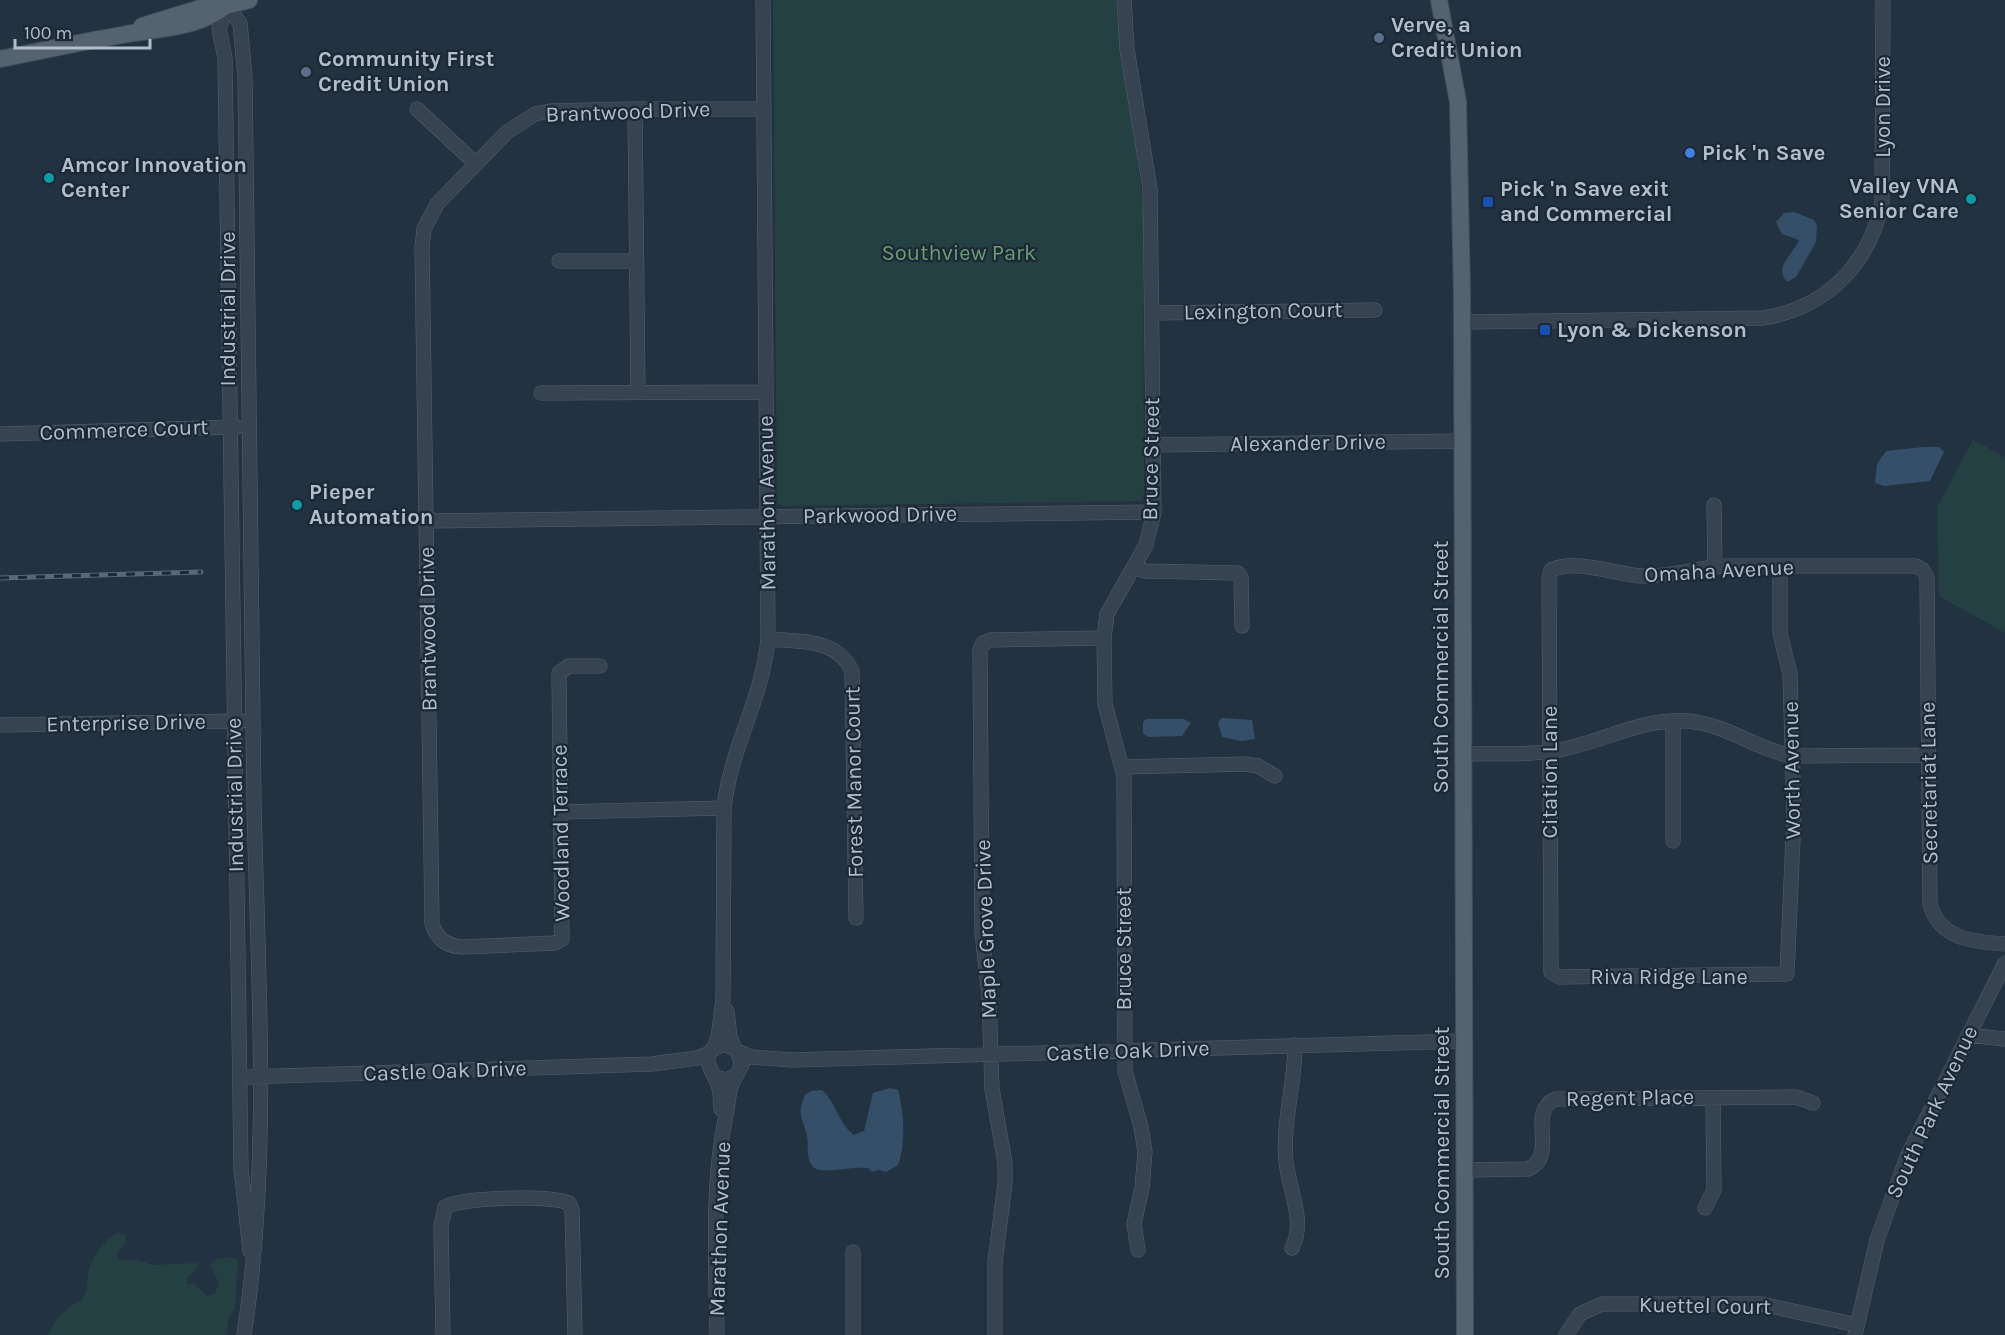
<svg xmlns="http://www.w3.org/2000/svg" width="2005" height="1335" font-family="Karla,sans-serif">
<rect width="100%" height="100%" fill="#233241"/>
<path fill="#254042" d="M773 0H1116C1120 71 1138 139 1143 210L1144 492 1142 501 784 506 777 504Z
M1973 440 2005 457V633L1939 596 1937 507Z
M117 1233 126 1235 125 1243 117 1254 118 1260H138L152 1265 197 1263 196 1269 187 1278V1284H195L207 1296 215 1294 219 1283 210 1265 215 1260 232 1257 238 1260 235 1309 228 1318 227 1335H48C51 1324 62 1313 71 1306 75 1303 80 1302 83 1298 88 1290 87 1283 88 1275 90 1259 103 1240 117 1233Z"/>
<path fill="#354f69" d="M1794 212 1814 220 1817 226 1816 242 1796 277 1787 282C1773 266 1794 254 1799 240L1782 234 1776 222 1784 213Z
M1923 447H1939L1944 452 1930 481 1884 486 1875 483 1877 464 1886 451Z
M1222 718 1252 720 1255 739 1241 741 1222 737 1218 722Z
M1146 719H1184L1191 723 1182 736 1148 737 1143 733V722Z
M890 1088 898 1090C904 1112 906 1143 898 1165L886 1172 879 1170 872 1172 868 1168C852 1166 824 1174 814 1168 805 1156 809 1149 807 1136 803 1117 796 1116 805 1095L811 1091 822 1090C837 1104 838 1123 854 1135L864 1131 873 1093Z"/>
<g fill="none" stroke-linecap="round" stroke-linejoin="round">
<defs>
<path id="minor" d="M1124 0 1127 49 1150 189 1154 512 1146 545 1107 614 1104 638 1105 704 1124 776 1125 1071 1141 1127 1145 1152 1142 1188 1134 1224 1138 1250
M226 6 240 23 245 77C249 319 250 562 254 804 258 980 271 1161 244 1335
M226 6 219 29 225 58 241 1168 250 1251
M417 109 475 163
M635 109 638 392
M559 261H636
M1152 313 1375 310
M1462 322 1763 318C1826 308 1869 265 1882 203L1883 0
M541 393 765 392
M0 434 237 427
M1152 445 1463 441
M1714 505 1715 567
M426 521 1154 512
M1134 567 1145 571 1238 573 1241 578 1242 626
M1780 567V633L1790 674 1794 815 1787 974 1559 977 1551 972 1549 578 1551 570C1576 558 1617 575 1643 576 1672 577 1698 567 1727 566H1916L1923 570 1927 578 1930 904C1939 939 1973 942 2005 944
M768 639C800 642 837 638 852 671L856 918
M600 666H569L559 673 562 939 555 943 462 947C446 946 436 938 432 923L422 247 424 229 437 204 507 132 535 114 550 111 635 109H764
M0 725 242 721
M1463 754C1496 753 1532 756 1564 749 1607 740 1642 718 1688 721 1729 725 1755 749 1792 756L1928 755
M1122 767 1245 764 1258 766 1275 776
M560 812 724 808
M1673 841V721
M727 1011 730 1037 735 1049
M1968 1035 2005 1039
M713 1050 718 1038 723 1000 724 808C731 746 762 701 768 639L763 0
M737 1051 751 1057 792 1060 1465 1041
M714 1076 725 1080 736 1076 742 1065 737 1051C732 1047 726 1044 720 1046 696 1053 714 1073 718 1085 721 1092 720 1101 721 1109
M250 1077 652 1064 697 1058 710 1053
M1465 1170 1528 1169C1559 1156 1526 1113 1555 1099L1796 1097 1813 1103
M1705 1208 1714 1190 1713 1098
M1292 1248C1306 1221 1289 1190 1286 1162 1282 1124 1295 1085 1295 1045
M853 1252V1335
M443 1335 441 1226 445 1207C463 1197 550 1195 569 1203L572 1210 575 1335
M717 1335C716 1263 711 1186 726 1115 729 1101 728 1088 736 1076
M995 1335V1262L1005 1183V1163L992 1089 989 996 982 932 980 650 983 643 991 640 1104 638
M1566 1335 1580 1314 1602 1304H1761L1857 1325
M1855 1335 1877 1240 1907 1157 2005 963"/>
<path id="major" d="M1439 0 1458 102 1462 294 1465 1335
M142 26 207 6H226L249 0
M0 59C41 51 81 42 122 35 158 28 196 29 226 6"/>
</defs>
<use href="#minor" stroke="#55616e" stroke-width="15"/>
<use href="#major" stroke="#434f5c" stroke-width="18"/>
<use href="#minor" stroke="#374350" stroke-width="14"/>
<use href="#major" stroke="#556370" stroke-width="16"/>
<defs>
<path id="rail" d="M0 578 201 572"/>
</defs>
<use href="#rail" stroke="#596878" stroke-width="5"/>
<use href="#rail" stroke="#1c2835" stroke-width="3" stroke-dasharray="9" stroke-linecap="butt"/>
</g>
<g fill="#5c6f8a" stroke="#1c2835" stroke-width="2">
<circle cx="1379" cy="38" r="6"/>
<circle cx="306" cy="72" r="6"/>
</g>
<circle fill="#3f7fe0" stroke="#1c2835" stroke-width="2" cx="1690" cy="153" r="6"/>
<g fill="#0f9aa8" stroke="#1c2835" stroke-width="2">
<circle cx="49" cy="178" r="6"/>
<circle cx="1971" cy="199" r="6"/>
<circle cx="297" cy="505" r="6"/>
</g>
<g fill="#1a4fb4" stroke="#1c2835" stroke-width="2">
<rect x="1482" y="196" width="12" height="12" rx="3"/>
<rect x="1539" y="324" width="12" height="12" rx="3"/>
</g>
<g text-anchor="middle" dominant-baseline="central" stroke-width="4.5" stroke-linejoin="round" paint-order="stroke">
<g font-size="22" font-weight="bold" fill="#b3becb" stroke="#1c2835" text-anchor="start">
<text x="1391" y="25">Verve, a<tspan x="1391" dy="25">Credit Union</tspan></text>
<text x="318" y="59">Community First<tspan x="318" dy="25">Credit Union</tspan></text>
<text x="1702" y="153">Pick 'n Save</text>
<text x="61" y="165">Amcor Innovation<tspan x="61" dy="25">Center</tspan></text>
<text x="1959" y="186" text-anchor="end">Valley VNA<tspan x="1959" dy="25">Senior Care</tspan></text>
<text x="1500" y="189">Pick 'n Save exit<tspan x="1500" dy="25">and Commercial</tspan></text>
<text x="1557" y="330">Lyon &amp; Dickenson</text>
<text x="309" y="492">Pieper<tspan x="309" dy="25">Automation</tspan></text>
</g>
<g font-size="22" fill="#b3becb" stroke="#1c2835">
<text transform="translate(1883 107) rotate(-90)">Lyon Drive</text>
<text transform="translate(628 112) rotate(-2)">Brantwood Drive</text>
<text transform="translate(228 309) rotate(-90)">Industrial Drive</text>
<text transform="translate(1263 311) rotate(-1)">Lexington Court</text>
<text transform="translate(124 430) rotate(-2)">Commerce Court</text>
<text transform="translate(1308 443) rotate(-1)">Alexander Drive</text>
<text transform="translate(1151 459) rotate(-89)">Bruce Street</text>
<text transform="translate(767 503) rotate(-91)">Marathon Avenue</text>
<text transform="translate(880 515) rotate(-1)">Parkwood Drive</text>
<text transform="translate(1719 571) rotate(-3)">Omaha Avenue</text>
<text transform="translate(428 629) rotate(-91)">Brantwood Drive</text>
<text transform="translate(1441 667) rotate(-90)">South Commercial Street</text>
<text transform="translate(126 723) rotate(-1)">Enterprise Drive</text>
<text transform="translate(1792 770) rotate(-91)">Worth Avenue</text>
<text transform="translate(1550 772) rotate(-90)">Citation Lane</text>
<text transform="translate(854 782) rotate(-91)">Forest Manor Court</text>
<text transform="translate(1929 783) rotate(-91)">Secretariat Lane</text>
<text transform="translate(235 795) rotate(-91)">Industrial Drive</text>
<text transform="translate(561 833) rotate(-91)">Woodland Terrace</text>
<text transform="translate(986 929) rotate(-92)">Maple Grove Drive</text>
<text transform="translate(1124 949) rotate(-90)">Bruce Street</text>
<text x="1669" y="977">Riva Ridge Lane</text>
<text transform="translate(1128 1051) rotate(-2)">Castle Oak Drive</text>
<text transform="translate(445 1071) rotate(-2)">Castle Oak Drive</text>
<text transform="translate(1630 1098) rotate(-1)">Regent Place</text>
<text transform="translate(1932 1112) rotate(-65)">South Park Avenue</text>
<text transform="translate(1442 1153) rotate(-90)">South Commercial Street</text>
<text transform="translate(720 1229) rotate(-88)">Marathon Avenue</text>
<text transform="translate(1705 1306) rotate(1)">Kuettel Court</text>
</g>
<g font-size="22" fill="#699e71" stroke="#1c2835">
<text x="959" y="253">Southview Park</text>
</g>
</g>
<path d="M15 39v9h135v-9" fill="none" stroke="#b3becb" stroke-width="3"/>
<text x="24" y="39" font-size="18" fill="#b3becb" stroke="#1c2835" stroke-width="4.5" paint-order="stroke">100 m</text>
</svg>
